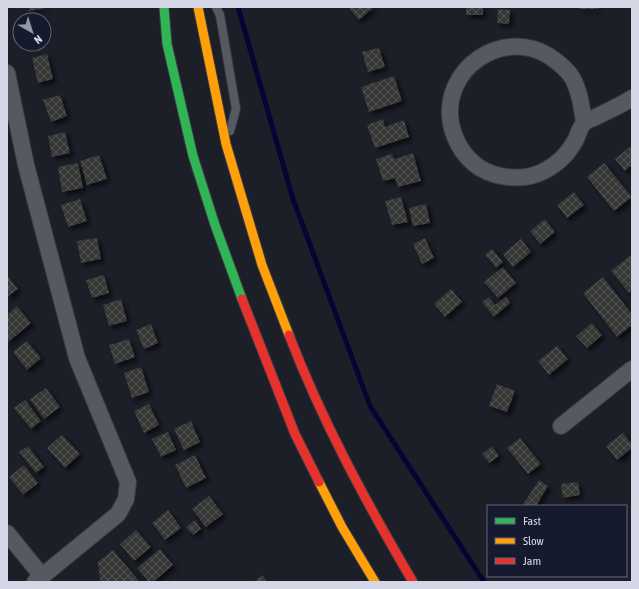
<svg xmlns="http://www.w3.org/2000/svg" width="639" height="589" font-family="'Asap Condensed',sans-serif">
<defs>
<pattern id="building-cross-hatch" width="8" height="8" patternUnits="userSpaceOnUse"><rect width="8" height="8" fill="#363735"/><path d="M0 0l8 8M0 8l8-8" fill="none" stroke="#525352"/></pattern>
<filter id="shadow"><feDropShadow dx="3.5" dy="3.5" stdDeviation="2" flood-color="#0009"/></filter>
</defs>
<rect width="100%" height="100%" fill="#1c1e28"/>
<g fill="none" stroke-linecap="round" stroke-linejoin="round">
<path stroke="#070333" stroke-width="5" d="M238 7 293 199 370 406 484 582"/>
</g>
<path fill="url(#building-cross-hatch)" filter="url(#shadow)" d="M29 7H45L46 8 29 11Z
M348 7H374L359 20Z
M466 7H483V15H466Z
M579 7H599V9H579Z
M498 9 510 10 509 24 497 23Z
M379 48 385 67 368 72 362 52Z
M47 54 53 79 38 83 32 58Z
M394 76 402 101 369 112 361 87Z
M60 95 67 116 51 122 43 100Z
M383 119 385 127 404 120 409 137 375 148 367 125Z
M65 132 70 153 52 157 48 136Z
M631 146 632 165 625 171 615 159Z
M413 153 421 181 398 187 395 178 383 181 376 159 392 154 394 159Z
M99 155 107 179 87 185 80 161Z
M78 163 83 188 62 192 58 167Z
M604 163 632 197 614 211 587 177Z
M574 192 584 205 567 218 557 205Z
M401 197 408 222 392 225 385 201Z
M80 199 87 221 68 227 61 205Z
M426 204 430 223 413 226 409 208Z
M545 219 555 232 540 244 530 231Z
M97 238 101 259 81 263 77 241Z
M425 238 434 258 422 264 413 244Z
M521 239 531 252 513 267 503 254Z
M492 249 503 262 496 268 485 254Z
M631 255 632 257V290L629 293 611 271Z
M503 267 516 283 498 298 484 282Z
M7 275 18 289 7 297Z
M104 275 109 293 92 298 86 280Z
M603 277 632 314V325L617 337 583 293Z
M451 289 462 302 445 317 434 304Z
M489 297 495 305 506 297 510 303 494 317 482 302Z
M121 299 127 321 109 326 103 305Z
M17 306 31 323 7 343V315Z
M592 323 602 335 587 348 576 336Z
M151 324 158 343 144 349 136 330Z
M129 339 135 357 115 364 109 345Z
M27 341 41 358 27 370 13 352Z
M557 346 568 359 549 375 538 361Z
M141 367 149 392 132 398 124 373Z
M497 384 515 391 507 412 489 406Z
M46 388 60 407 44 419 30 399Z
M25 400 41 421 31 429 14 408Z
M149 404 159 425 144 433 134 411Z
M191 421 200 442 184 450 174 429Z
M168 432 176 450 161 457 152 439Z
M623 433 632 444V448L617 460 606 446Z
M62 435 80 454 65 468 47 448Z
M520 438 541 464 528 474 507 448Z
M28 446 44 467 36 473 19 452Z
M492 446 499 456 489 463 482 454Z
M195 455 206 478 186 488 175 465Z
M24 465 38 483 23 495 9 477Z
M539 480 548 486 536 506H522Z
M578 482 580 495 563 498 561 484Z
M209 496 223 514 206 527 192 509Z
M168 510 181 528 165 540 152 523Z
M195 520 201 529 193 535 186 527Z
M136 530 151 547 134 561 120 544Z
M160 549 173 565 153 582H149L137 568Z
M113 550 140 582H102L100 580 98 562Z
M262 575 268 582H254Z"/>
<g fill="none" stroke-linecap="round" stroke-linejoin="round">
<defs>
<path id="lane" d="M216 7 220 15 236 109 230 131"/>
<path id="street" d="M7 73 26 165 77 358 128 482 126 499 118 514 35 582
M584 123C582 108 580 93 573 79 568 70 558 62 549 56 502 27 441 69 451 124 455 142 465 158 480 168 498 179 526 181 544 171 558 164 569 153 576 139 578 135 580 127 584 123 586 121 591 119 594 118 607 111 620 106 632 98
M561 426 632 369
M7 533 42 576"/>
<path id="fast" d="M164 7 167 44 193 156 215 225 242 299"/>
<path id="slow" d="M198 7 226 144 262 265 289 335
M319 482 342 527 375 582"/>
<path id="jam" d="M242 299 295 434 319 482
M289 335C322 421 366 502 413 582"/>
</defs>
<use href="#lane" stroke="#393a43" stroke-width="10"/>
<use href="#street" stroke="#393a43" stroke-width="18"/>
<use href="#fast" stroke="#393a43" stroke-width="11"/>
<use href="#slow" stroke="#393a43" stroke-width="11"/>
<use href="#jam" stroke="#393a43" stroke-width="11"/>
<use href="#lane" stroke="#565961" stroke-width="8"/>
<use href="#street" stroke="#565961" stroke-width="16"/>
<use href="#fast" stroke="#30b455" stroke-width="9"/>
<use href="#slow" stroke="#ff9f0a" stroke-width="9"/>
<use href="#jam" stroke="#e5322d" stroke-width="9"/>
</g>
<rect width="639" height="589" fill="none" stroke="#d4d8e6" stroke-width="16"/>
<rect x="487" y="505" width="140" height="72" fill="#161a2e" stroke="#626678"/>
<rect x="495" y="518" width="20" height="6" fill="#30b455" stroke="#626678"/>
<text x="523" y="525" font-size="12" fill="#d4d8e6">Fast</text>
<rect x="495" y="538" width="20" height="6" fill="#ff9f0a" stroke="#626678"/>
<text x="523" y="545" font-size="12" fill="#d4d8e6">Slow</text>
<rect x="495" y="558" width="20" height="6" fill="#e5322d" stroke="#626678"/>
<text x="523" y="565" font-size="12" fill="#d4d8e6">Jam</text>
<g transform="translate(32 32) rotate(141)"><circle r="19" fill="#161a2e" stroke="#626678"/>
<path d="M0-3L7 15L0 10L-7 15Z" fill="#9497a4"/>
<text y="-6" font-size="11" font-weight="bold" text-anchor="middle" fill="#d4d8e6">N</text>
</g>
</svg>
